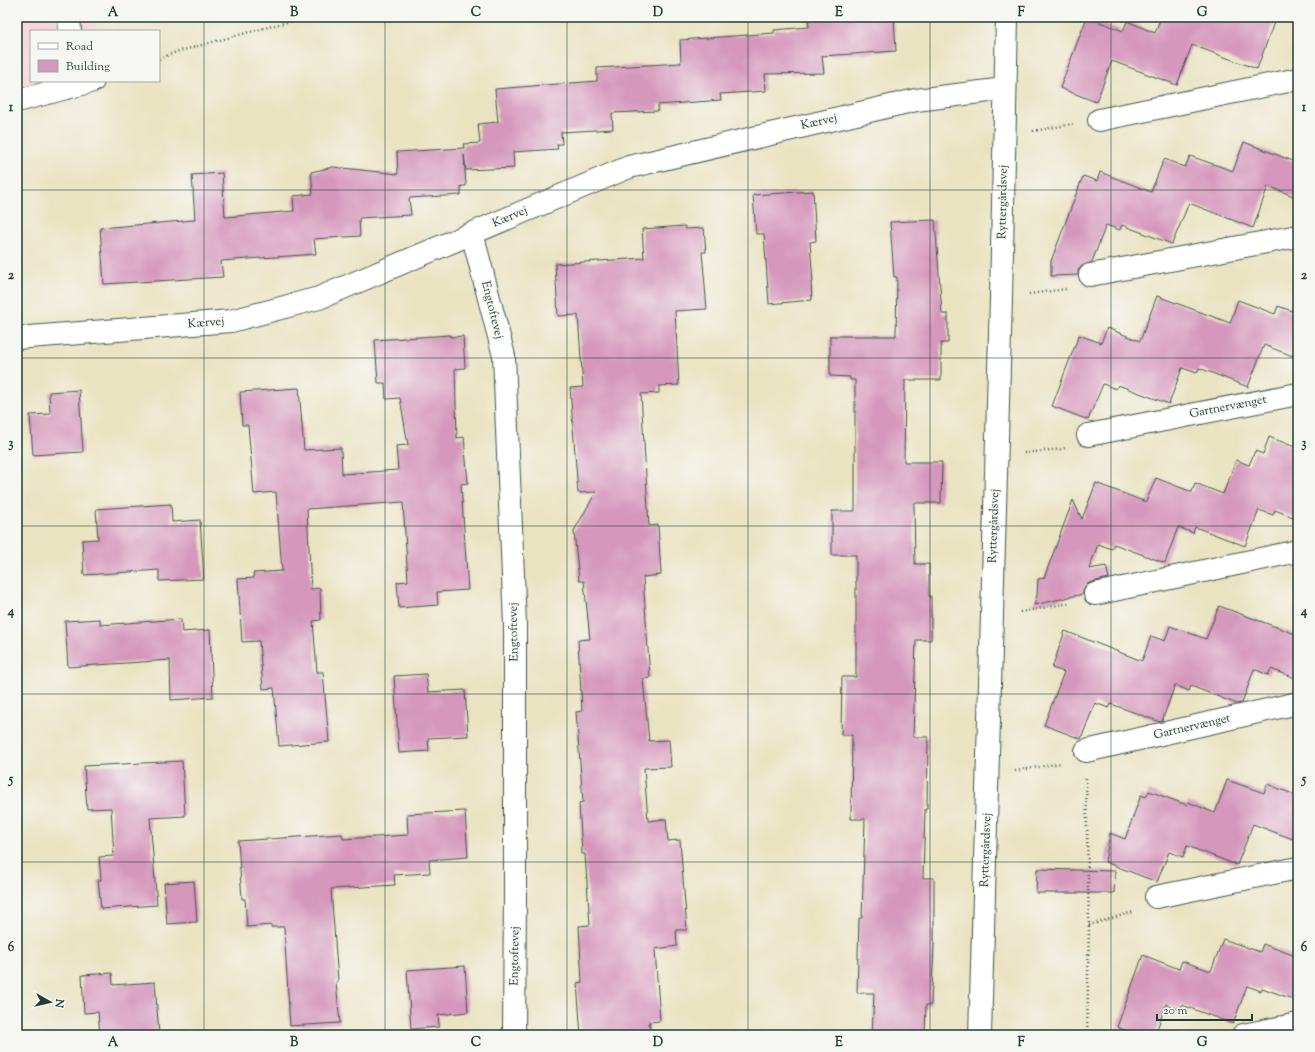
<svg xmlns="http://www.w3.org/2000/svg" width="1315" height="1052" font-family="'Sorts Mill Goudy',serif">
<rect width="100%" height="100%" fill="#f6f6f2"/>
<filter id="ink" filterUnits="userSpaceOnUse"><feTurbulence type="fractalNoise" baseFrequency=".025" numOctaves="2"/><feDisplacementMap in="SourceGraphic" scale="8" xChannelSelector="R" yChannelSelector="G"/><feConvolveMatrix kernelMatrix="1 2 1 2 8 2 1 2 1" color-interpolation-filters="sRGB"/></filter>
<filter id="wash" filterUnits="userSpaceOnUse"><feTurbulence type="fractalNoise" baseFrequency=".012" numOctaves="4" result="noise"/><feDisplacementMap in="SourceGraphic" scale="16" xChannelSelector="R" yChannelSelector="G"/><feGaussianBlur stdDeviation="0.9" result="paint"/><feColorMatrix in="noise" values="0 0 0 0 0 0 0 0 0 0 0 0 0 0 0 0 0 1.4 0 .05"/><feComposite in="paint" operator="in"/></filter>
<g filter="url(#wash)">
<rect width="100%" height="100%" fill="#eae3c2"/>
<path fill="#f6cfd8" d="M17 17H96L97 31H31V81H58L17 92Z"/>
<g id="blocks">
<path fill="#d597bc" d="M808 17H894L896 51 822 56 824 73 765 74 766 91 720 94 721 100 658 105V111L612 113 613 129 561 132 562 144H557L558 149 513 152 514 168 466 170 464 155 466 186H461V195L409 198 411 215 359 218 360 236 314 239 316 254 221 261 223 277 104 284 100 228 195 220 192 175 222 173 225 217 294 211 293 196 313 194 311 172 333 167 398 174 397 152 464 148 463 144 480 143 478 124 498 122 495 89 597 81V68L681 63 680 40 774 33V30L809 27Z
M1087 17 1123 31 1127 21 1155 33 1161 17H1276L1257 69 1192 45 1177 85 1112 61 1096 102 1060 88Z
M1244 142 1298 163V198L1268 186 1253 228 1189 203 1172 244 1122 225 1120 230 1106 225 1092 262 1082 266 1078 270V275L1051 276V261L1083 176 1097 181 1100 172 1151 192 1164 159 1185 167 1190 156 1233 171Z
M813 191 816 241 810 242 813 282H811L812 300 769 304 764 234H756L753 195Z
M935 220 942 314H948V343H941V380H905L904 462H942L941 503H914L915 564H929V596H931V640H916L913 737H928L927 809H925L923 878H934V946L931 1005H926L925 1035H872L874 993H857L859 918H862L865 819H851L852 735H841L842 677H856V555H832V511H855V380H850V377L830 376V336H896L897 277H894L890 222Z
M685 226V229L704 228 706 252H702L707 309 675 311 679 385 659 386V393L641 394 649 526 658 525 661 575 643 577 650 678 643 679 649 741 669 740 671 767 644 768 648 821 666 819 668 841 680 840 687 930H676L677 946 655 949 660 1021 649 1022 650 1031 581 1035 577 983 582 982 579 926 590 925 585 854H582L579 803 583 802 576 712 582 711 578 640 590 639 584 581H579L574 531 596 492 578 493 570 388 583 387 578 315 558 316 555 264 644 258 642 229Z
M1157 296 1230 323 1238 300 1275 314 1278 306 1298 313V358L1264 345 1248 387 1199 368 1197 373 1182 368 1169 404 1118 385 1116 389 1103 384 1088 420 1052 406 1079 335 1101 343 1107 328 1140 341Z
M450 335V337L463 336 465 368 455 369 457 438 464 437 468 483 461 484 468 590 437 592 438 605 399 608 397 582 408 581 403 502 307 509 311 589 320 588 321 620 313 621 317 672H323L329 742 279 746 274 688 263 689 259 641 242 642 238 579 254 578 253 573 282 571 276 492 254 494 248 425H242L240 392 299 388 304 450 341 448 342 474 398 470 396 446 408 445 400 398 386 399 385 383H378L375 340Z
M79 390 83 452 33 455 30 415 50 414 49 392Z
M1269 437 1298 448V519L1275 510 1273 515 1259 510 1245 546 1195 527 1193 533 1178 527 1165 563 1114 544 1112 549 1098 544 1089 569 1106 566 1109 578 1092 582 1087 584 1083 590V594L1034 605 1037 595 1038 579 1044 578 1073 500 1082 519 1096 483 1146 502 1156 478 1192 492 1195 483 1223 494 1236 460 1249 465 1255 451 1263 454Z
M171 504 172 522 200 520 204 579 159 581V570L84 575 82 540 98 539 96 509Z
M1219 606 1298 635V679L1271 669 1268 675 1254 669 1242 703 1237 704 1191 686 1189 691 1175 685 1162 721 1160 722 1111 704 1109 708 1095 703 1081 739 1044 725 1064 672 1052 668 1065 631 1142 661 1151 636 1165 641 1170 626 1206 639Z
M100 619V625L181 619 182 632 210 630 213 697 171 700 170 660 68 667 65 621Z
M426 674 428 692 465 690 468 736 428 738 429 751 399 753 394 676Z
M182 761 185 816 150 818 157 905 101 909 98 880H101L99 857 114 856 111 808 87 809 84 766Z
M1227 780 1264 793 1267 784 1298 796V841L1253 824 1237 865 1187 846 1183 857 1169 852 1157 882 1105 862 1110 833 1125 839 1141 795 1146 797 1149 791 1187 805 1188 802 1215 813Z
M465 811 468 857 429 860 430 873 394 875 395 885 331 889 338 981 336 982 340 1023 290 1026 284 927H271V925L247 927 245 899H242L238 841 342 834 343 839 408 835 407 814Z
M1037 869 1115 871 1114 893H1036Z
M194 881 197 922 167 924 164 883Z
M1223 939 1260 952 1263 944 1298 957V1001L1262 988 1261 991 1247 986 1233 1024 1182 1005 1180 1010 1166 1004 1155 1035H1138L1117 1027 1143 955 1179 969 1182 961 1211 971Z
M465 966 468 1012 438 1015 439 1027 411 1029 407 970Z
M112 973 113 985 155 982 159 1035H100L98 1012 84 1013 82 975Z"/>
</g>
</g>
<g filter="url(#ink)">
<use href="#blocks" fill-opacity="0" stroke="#3d5649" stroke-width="1"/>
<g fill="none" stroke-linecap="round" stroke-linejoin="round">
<defs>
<path id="minor" d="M69 17 70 31
M17 101 93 81
M1099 120 1298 79
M472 233 504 356 515 625V894L514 1035
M1090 275 1298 236
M17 338 231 321 319 298 629 167 916 100 1005 89
M1088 435 1298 394
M1095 594 1298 551
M1086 751 1298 703
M1156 897 1298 868
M1243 1035 1298 1024"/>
<path id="tertiary" d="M980 1035 1001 298 1007 17"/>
</defs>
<use href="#minor" stroke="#3d5649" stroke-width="24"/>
<use href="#tertiary" stroke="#3d5649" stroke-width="24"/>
<path stroke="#3d5649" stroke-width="2.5" stroke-dasharray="1 3" stroke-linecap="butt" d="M159 59 176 52 305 17
M1033 131 1073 124
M1029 294 1066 289
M1024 453 1062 449 1065 448
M1020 612 1070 603
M1015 771 1062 763
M1086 778 1089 925 1087 1035
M1089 925 1133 912"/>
<use href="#minor" stroke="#fff" stroke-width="22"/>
<use href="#tertiary" stroke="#fff" stroke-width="22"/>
</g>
</g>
<path fill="none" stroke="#1f3d34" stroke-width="1" stroke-opacity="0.55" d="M204 17V1035M385 17V1035M567 17V1035M748 17V1035M930 17V1035M1111 17V1035M17 190H1298M17 358H1298M17 526H1298M17 694H1298M17 862H1298"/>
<g text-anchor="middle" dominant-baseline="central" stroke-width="3" stroke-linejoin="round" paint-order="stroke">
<g font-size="12" fill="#1f3d34" stroke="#f6f6f2">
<text transform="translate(819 122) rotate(-13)">Kærvej</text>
<text transform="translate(1003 202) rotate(-89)">Ryttergårdsvej</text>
<text transform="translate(510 217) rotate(-23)">Kærvej</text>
<text transform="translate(492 310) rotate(76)">Engtoftevej</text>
<text transform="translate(206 323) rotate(-5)">Kærvej</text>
<text transform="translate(1228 407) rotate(-11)">Gartnervænget</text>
<text transform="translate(994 526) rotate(-88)">Ryttergårdsvej</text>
<text transform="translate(514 632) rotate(-91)">Engtoftevej</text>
<text transform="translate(1192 727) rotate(-13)">Gartnervænget</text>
<text transform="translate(986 850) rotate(-88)">Ryttergårdsvej</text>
<text transform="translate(515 956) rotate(-89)">Engtoftevej</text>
</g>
</g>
<rect width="1315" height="1052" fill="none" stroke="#f6f6f2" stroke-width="44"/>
<rect x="30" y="30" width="130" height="52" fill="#f6f6f2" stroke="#a0aca6"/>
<rect x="38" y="43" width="20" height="6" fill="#ffffff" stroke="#a0aca6"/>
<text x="66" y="50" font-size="12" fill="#1f3d34">Road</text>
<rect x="38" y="60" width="20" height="12" fill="#d597bc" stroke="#a0aca6"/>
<text x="66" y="70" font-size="12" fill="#1f3d34">Building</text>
<g transform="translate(50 1002) rotate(98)" stroke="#f6f6f2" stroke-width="3" paint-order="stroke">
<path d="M0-3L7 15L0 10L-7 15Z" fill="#1f3d34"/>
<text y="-6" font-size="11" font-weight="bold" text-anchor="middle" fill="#1f3d34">N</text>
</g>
<path d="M1157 1014v6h95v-6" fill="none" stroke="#1f3d34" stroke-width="2"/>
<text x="1163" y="1014" font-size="12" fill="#1f3d34" stroke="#f6f6f2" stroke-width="3" paint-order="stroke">20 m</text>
<rect x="22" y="22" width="1271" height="1008" fill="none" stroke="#1f3d34" stroke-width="1.5"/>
<g font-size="13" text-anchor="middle" font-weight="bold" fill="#1f3d34">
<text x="113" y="16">A</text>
<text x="294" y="16">B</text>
<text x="476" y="16">C</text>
<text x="658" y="16">D</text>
<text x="839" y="16">E</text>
<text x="1021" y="16">F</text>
<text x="1202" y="16">G</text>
<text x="11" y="111">1</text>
<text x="1304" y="111">1</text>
<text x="11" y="279">2</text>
<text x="1304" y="279">2</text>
<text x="11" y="447">3</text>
<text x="1304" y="447">3</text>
<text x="11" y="615">4</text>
<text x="1304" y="615">4</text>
<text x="11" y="783">5</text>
<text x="1304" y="783">5</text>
<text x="11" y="951">6</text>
<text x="1304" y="951">6</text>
<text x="113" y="1046">A</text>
<text x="294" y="1046">B</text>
<text x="476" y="1046">C</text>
<text x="658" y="1046">D</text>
<text x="839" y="1046">E</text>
<text x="1021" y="1046">F</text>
<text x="1202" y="1046">G</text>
</g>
</svg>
